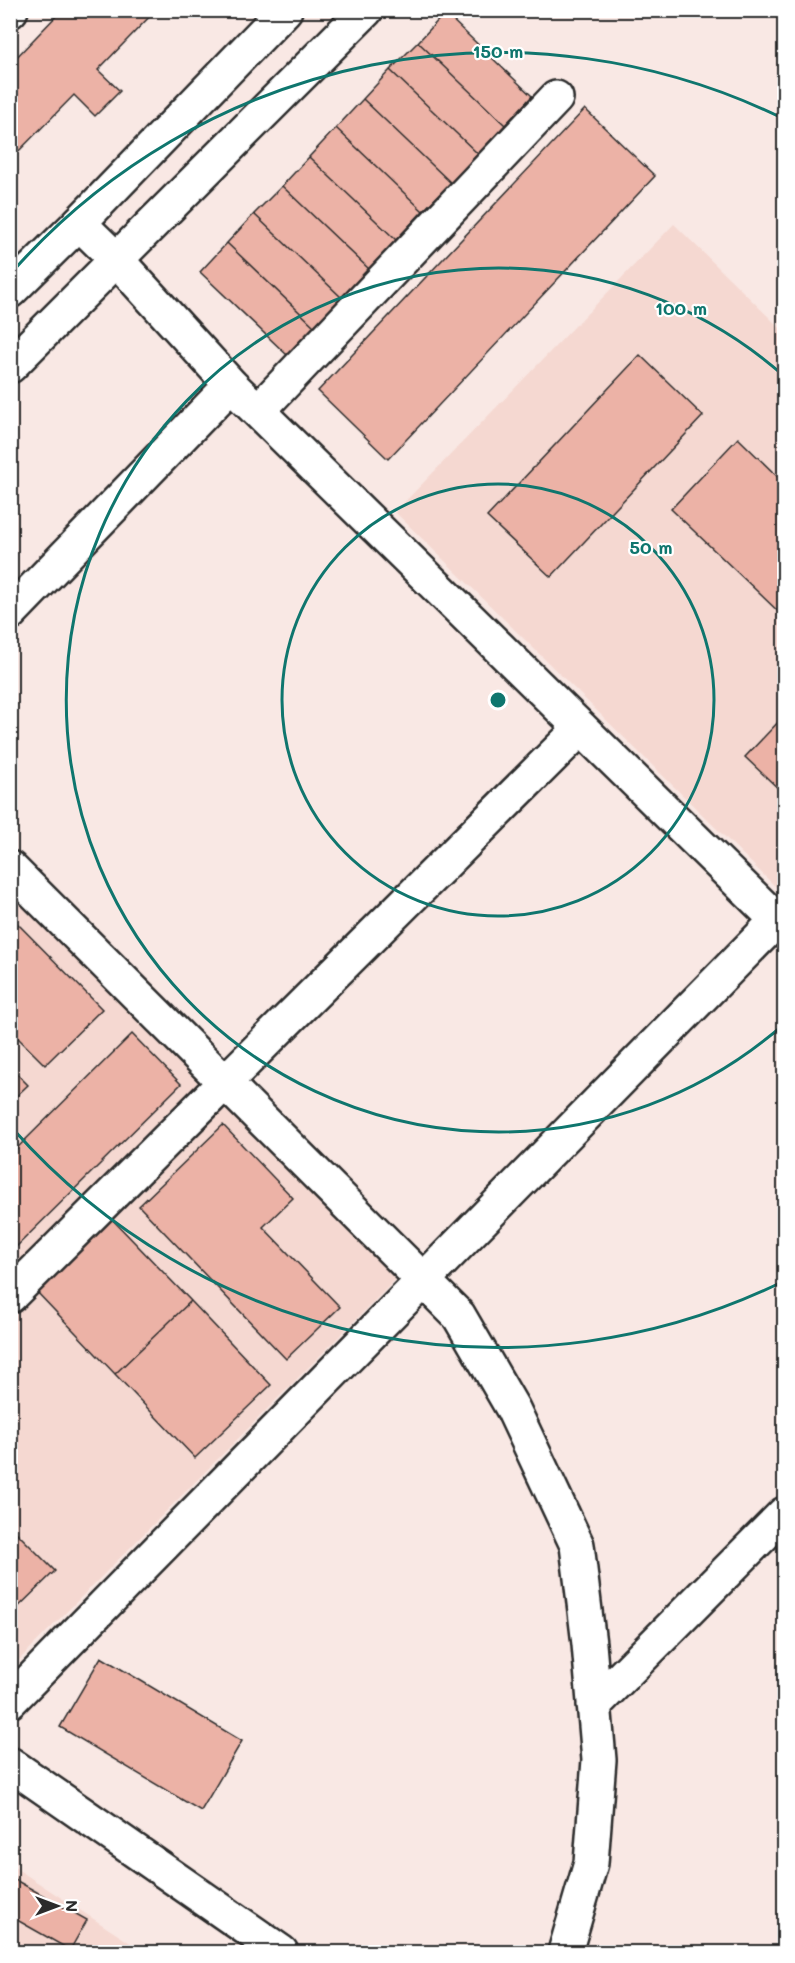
<svg xmlns="http://www.w3.org/2000/svg" width="795" height="1963" font-family="Mali,sans-serif">
<rect width="100%" height="100%" fill="#f9e8e4"/>
<filter id="ink" filterUnits="userSpaceOnUse"><feTurbulence type="fractalNoise" baseFrequency=".0167" numOctaves="2"/><feDisplacementMap in="SourceGraphic" scale="12" xChannelSelector="R" yChannelSelector="G"/><feConvolveMatrix kernelMatrix="1 2 1 2 8 2 1 2 1" color-interpolation-filters="sRGB"/></filter>
<g filter="url(#ink)">
<path fill="#f5d8d1" d="M674 224 784 332V895L395 512Z
M10 886 399 1276 11 1668H10Z
M11 1865 144 1952H11Z"/>
<path fill="#ecb2a6" stroke="#2b2b2b" stroke-width="1.5" d="M62 10H156L98 70 120 91 95 116 74 95 10 160V64Z
M445 13 532 96 505 125 418 42Z
M418 42 505 125 478 154 390 70Z
M390 70 478 154 451 183 363 99Z
M363 99 451 183 423 211 336 128Z
M585 109 655 176 388 459 318 391Z
M336 128 423 211 396 240 309 157Z
M309 157 396 240 369 269 282 186Z
M282 186 369 269 342 298 254 214Z
M254 214 342 298 315 327 227 243Z
M227 243 315 327 287 355 200 272Z
M640 355 703 416 551 577 487 517Z
M738 438 784 483V617L671 509Z
M784 716V794L745 757Z
M10 916 102 1009 45 1065 10 1030Z
M132 1034 181 1084 10 1253V1155Z
M10 1067 28 1085 10 1102Z
M223 1125 293 1198 263 1227 340 1307 286 1359 139 1206Z
M110 1217 191 1301 115 1374 35 1290Z
M191 1301 271 1385 195 1458 115 1374Z
M10 1526 55 1571 10 1615Z
M101 1657 242 1741 201 1811 60 1727Z
M10 1877 87 1920 70 1950 10 1916Z"/>
<g fill="none" stroke-linecap="round" stroke-linejoin="round">
<defs>
<path id="minor" d="M10 11 11 10
M79 223 116 259 231 385 784 927
M258 411 556 98
M10 613 231 385
M10 868 459 1316 513 1409 577 1545 589 1644 599 1760 591 1863 565 1952
M10 1296 581 728
M10 1701 784 913
M594 1705 784 1514
M10 1764 281 1952"/>
<path id="major" d="M10 291 79 223 285 10
M10 366 366 10"/>
</defs>
<use href="#minor" stroke="#2b2b2b" stroke-width="38"/>
<use href="#major" stroke="#2b2b2b" stroke-width="38"/>
<use href="#minor" stroke="#fff" stroke-width="33"/>
<use href="#major" stroke="#fff" stroke-width="33"/>
</g>
</g>
<g fill="none" stroke="#0f766e" stroke-width="3">
<circle cx="498" cy="700" r="216"/>
<path d="M784 1024A432 432 0 1 1 784 376"/>
<path d="M782 1282A648 648 0 0 1 13 1129M13 271A648 648 0 0 1 782 118"/>
</g>
<circle cx="498" cy="700" r="9" fill="#0f766e" stroke="#fff" stroke-width="3"/>
<g font-size="18" text-anchor="middle" font-weight="bold" fill="#0f766e" stroke="#fff" stroke-width="4.5" stroke-linejoin="round" paint-order="stroke">
<text x="498" y="58">150 m</text>
<text x="681" y="315">100 m</text>
<text x="651" y="554">50 m</text>
</g>
<rect width="795" height="1963" fill="none" stroke="#fff" stroke-width="36"/>
<rect x="18" y="18" width="759" height="1927" fill="none" stroke="#2b2b2b" stroke-width="2" filter="url(#ink)"/>
<g transform="translate(57 1906) rotate(90)" stroke="#ffffff" stroke-width="4.5" paint-order="stroke">
<path d="M0-4.5L10 22L0 15L-10 22Z" fill="#2b2b2b"/>
<text y="-9" font-size="16" font-weight="bold" text-anchor="middle" fill="#2b2b2b">N</text>
</g>
</svg>
